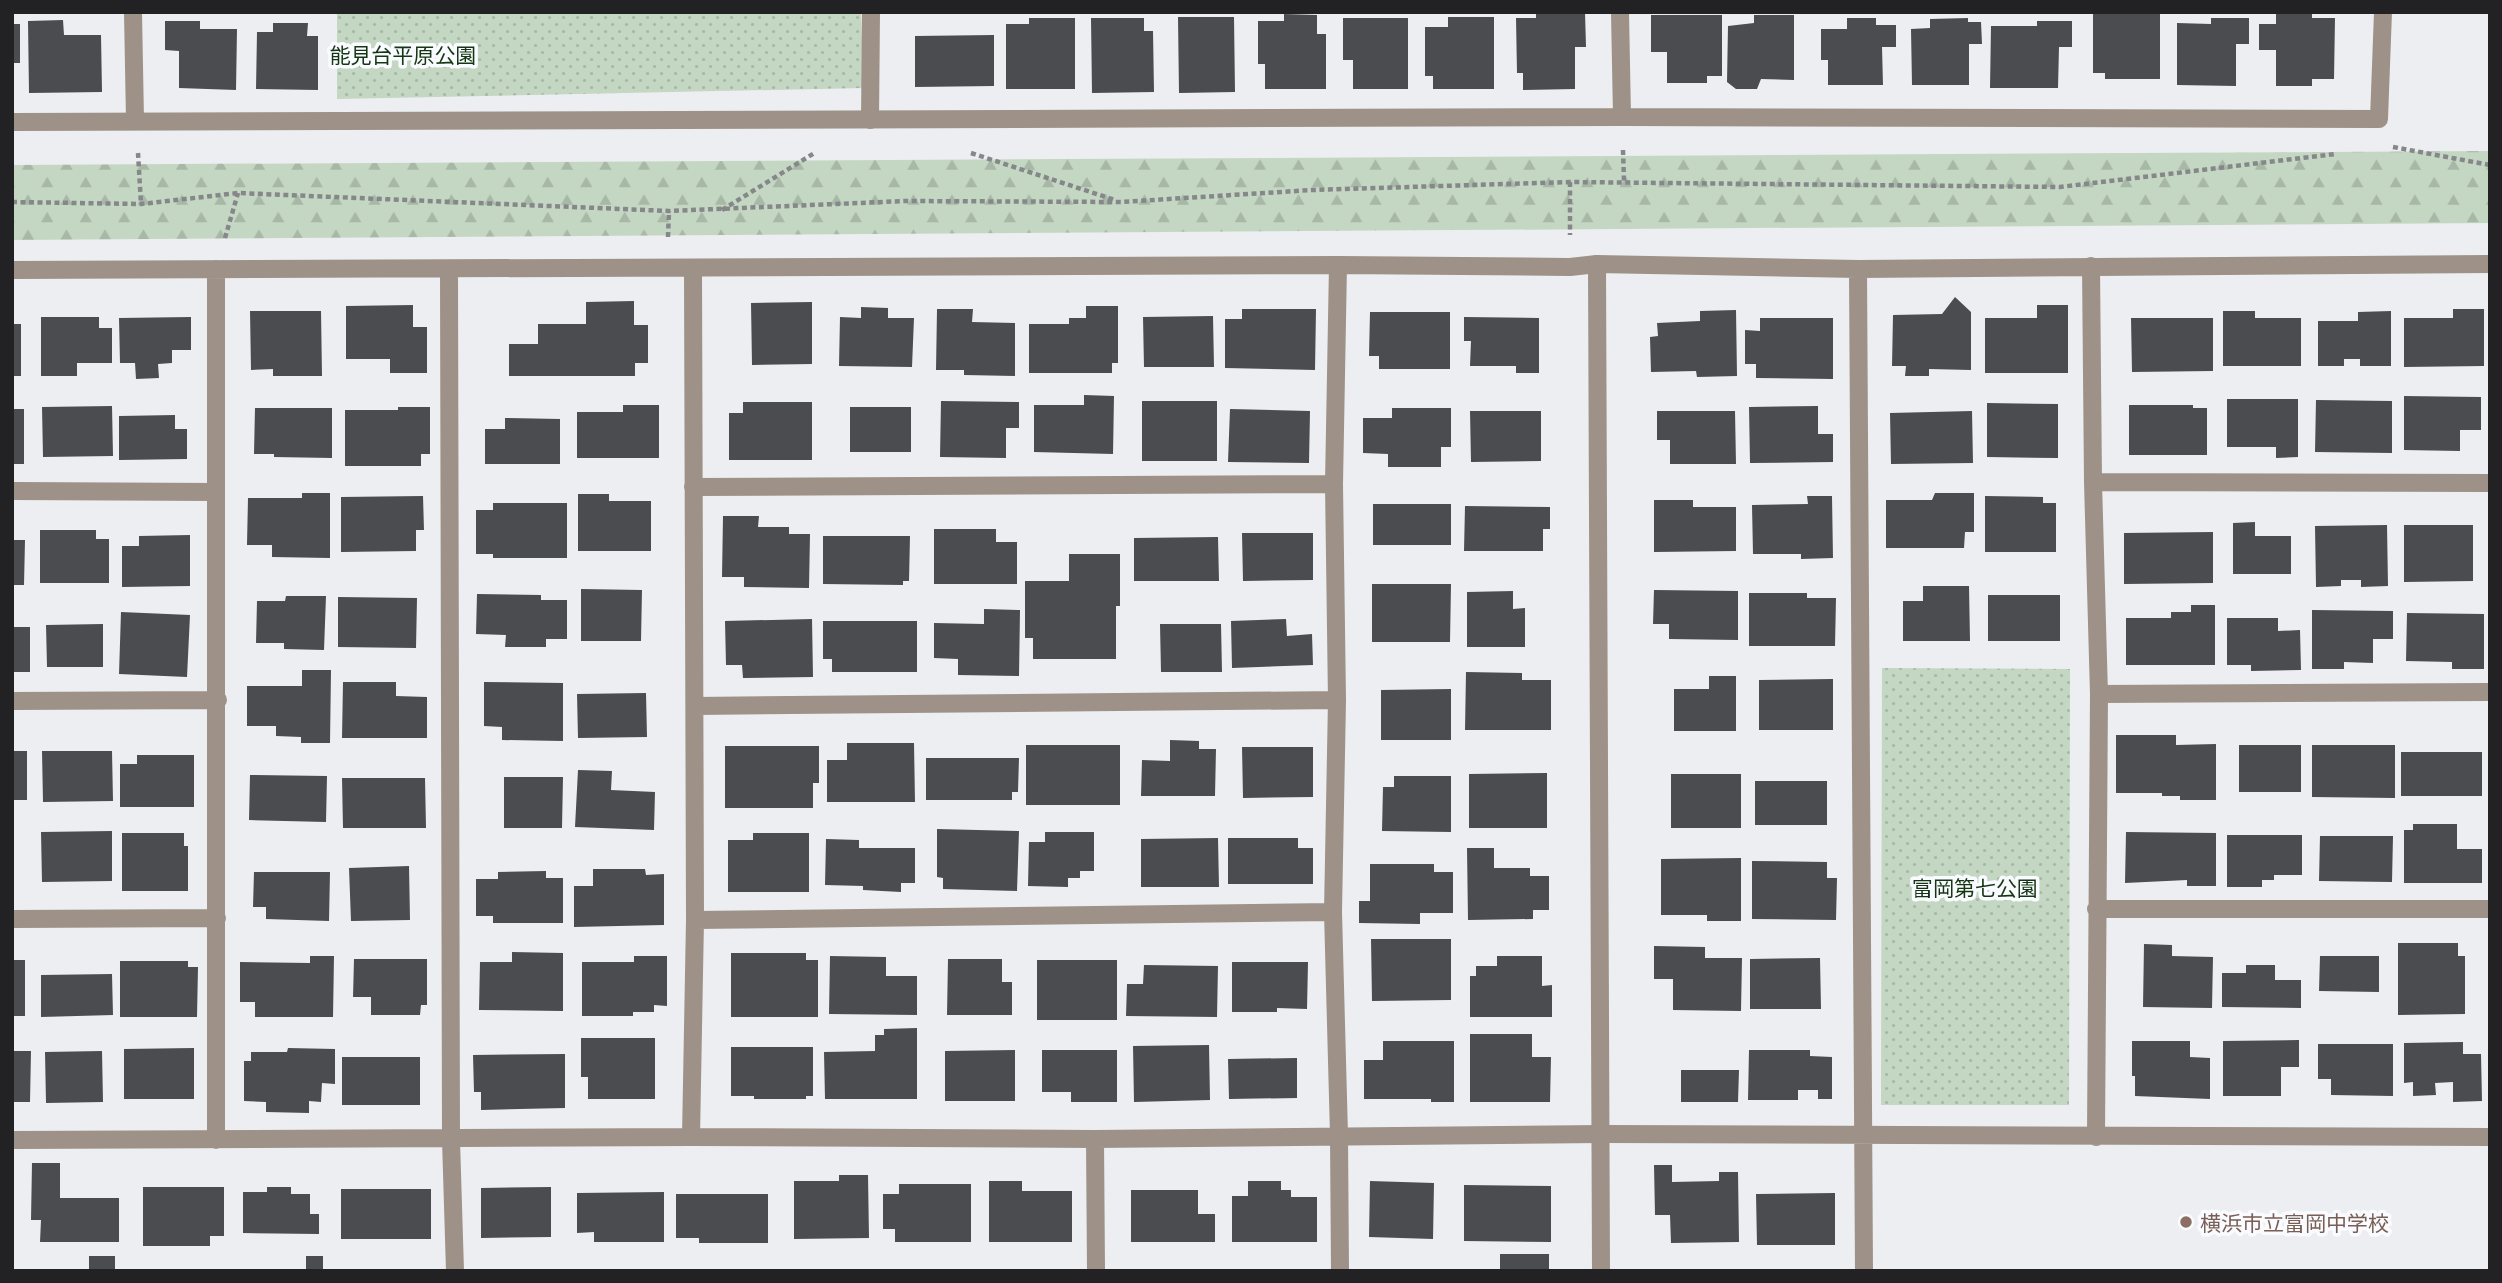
<svg xmlns="http://www.w3.org/2000/svg" width="2502" height="1283" font-family="Lato,'Noto Sans JP',sans-serif">
<defs>
<pattern id="forest-firs" width="22" height="20" patternUnits="userSpaceOnUse" patternTransform="scale(1.75)"><rect width="22" height="20" fill="#c4d7c2"/><path d="M5 1l3.5 6h-7zM16 11l3.5 6h-7z" fill="#a8b8a7"/></pattern>
<pattern id="park-dots" width="8" height="8" patternUnits="userSpaceOnUse" patternTransform="scale(1.75)"><rect width="8" height="8" fill="#c4d7c2"/><path d="M2 2h.1M6 6h.1" fill="none" stroke="#a8b8a7" stroke-width="1.8" stroke-linecap="round"/></pattern>
</defs>
<rect width="100%" height="100%" fill="#eceef2"/>
<path fill="url(#forest-firs)" d="M2490 151V223L12 240V165Z"/>
<path fill="url(#park-dots)" d="M337 12H861L864 88 337 99Z
M1882 668 2070 669 2069 1105H1881Z"/>
<path fill="#4b4c50" d="M1536 12H1585L1586 47H1575V89L1523 90V73H1517L1516 18H1536Z
M2093 12H2160V79H2105V73H2093Z
M2276 12H2312V18H2335L2334 79H2312V86H2276V50H2259V24H2276Z
M1284 14 1317 15V34H1326V89H1265V64H1258V21H1284Z
M1651 15H1722V76H1707V83H1667V52H1651Z
M1754 15H1794V80L1761 79 1757 89H1736L1727 82 1728 26 1754 23Z
M1178 17H1234L1235 92 1179 93Z
M1448 17H1494V89H1433V76H1425V27H1448Z
M1029 18H1075V89H1006V24H1029Z
M1091 18H1144V31H1153L1154 92 1092 93Z
M1343 18H1408V89H1353V60H1343Z
M1847 18H1876V25H1896V47H1882L1883 85H1828V60H1821V29H1847Z
M1968 18V22H1981L1982 44H1969V85H1912L1911 29 1930 28V19Z
M2211 18H2249V44H2236V86L2177 85V23L2211 24Z
M63 20 64 35H101L102 92 29 93 28 21Z
M165 21H200V29H237L236 90 179 88V51L165 50Z
M2037 21H2072V47H2059L2058 88H1990L1991 26H2037Z
M273 23H308L307 36H318V90L256 89 257 32H273Z
M12 24H20V63H12Z
M994 35V86L915 87V36Z
M1955 297 1971 312V370L1929 369V376H1905L1906 366H1892L1893 315 1942 314Z
M634 301V325H648V363H635V376H509V344H538V324H586V302Z
M812 302V364L752 365 751 303Z
M413 305V327H427V373H390V359H346V306Z
M2037 305H2068V373H1985V318H2037Z
M1086 306H1118V363H1112V373H1029V324H1069V318H1086Z
M861 307 888 308V318H914L912 367 839 366 840 317 861 318Z
M937 309H973L972 322 1015 323V376L964 375V370H936Z
M1242 309H1316L1315 370 1225 368V319H1242Z
M2453 309H2484V366L2404 367V318H2453Z
M1736 310 1737 376 1697 377 1696 371 1651 372 1650 337 1658 336 1657 323 1700 321V311Z
M250 311H321L322 376H273V369L251 370Z
M2223 311H2255V318H2301V366H2223Z
M2391 311V366H2360V359H2344V366H2318V321H2358V312Z
M1370 312H1450V369H1379V356H1369Z
M1213 316 1214 367H1144L1143 317Z
M41 317H99V328H112V363H77V376H41Z
M191 317V350H172V363L158 364 159 378 136 379 135 363H120L119 318Z
M1464 317 1539 318V373H1516V366H1470L1471 341H1464Z
M1760 318H1833V379L1756 378V364H1745V330L1760 331Z
M2131 318H2213V371L2132 372Z
M12 324H21V376H12Z
M1084 395 1114 396 1113 454 1034 452V405H1084Z
M2404 396 2481 397V430H2460V451L2404 450Z
M2227 399H2298V457L2276 458V447H2227Z
M2316 400 2392 401V453L2315 452Z
M941 401 1019 402V428H1006V458L940 457Z
M1142 401H1217V461H1142Z
M743 402H812V460H729V413H743Z
M1987 403 2058 404V458L1987 457Z
M623 405H659V458H577V412H623Z
M2129 405H2193V408H2207V455H2129Z
M112 406 113 456 43 457 42 407Z
M1818 406V434H1833V462L1750 463 1749 407Z
M398 407H430V454H421V466H345V410H398Z
M850 407H911V452H850Z
M255 408H332V458L274 457V454H254Z
M1392 408H1451V447H1441V467H1388V454L1363 453V418H1392Z
M12 409H24V464H12Z
M1230 409 1310 411 1309 463 1228 462Z
M1470 411H1541V461L1471 462Z
M1657 411H1735L1736 464H1670V440H1657Z
M1972 411 1973 463 1891 464 1890 413Z
M175 415V429H187V459L119 460V416Z
M505 418 560 419V464H485V429H505Z
M302 493H330V558L272 557V545H247L248 498H302Z
M1935 493H1974V532H1965L1964 548H1886V500H1932Z
M578 494H609V501H651V551H578Z
M423 496 424 530H416V551L341 552V497Z
M1807 496H1832L1833 558 1801 559V554H1753L1752 505 1808 504Z
M1985 496 2043 497V503H2056V552H1985Z
M1654 500H1693V507H1736V551L1654 552Z
M493 503H567V558H493V554H476V510H493Z
M1373 504H1451V545H1373Z
M1465 506 1550 507V529H1543V551H1464Z
M723 516H759L758 527H789V534H810L809 588 744 587V577H722Z
M2255 522V536H2291V574H2233V523Z
M2387 525 2388 586 2361 587V580H2341V586L2316 587 2315 526Z
M2404 525H2473V581L2404 582Z
M934 529H996V542H1017V584H934Z
M40 530H96V539H109V583H40Z
M2213 532V583L2124 584V533Z
M1242 533H1313V580L1243 581Z
M190 535V586L122 587V546H139V536Z
M823 536H910L909 581H903V585L823 584Z
M1218 537 1219 581H1134V538Z
M12 540H25L24 585H12Z
M1069 554H1120V606H1116V659H1033V638H1025V581H1069Z
M1372 584H1451L1450 642H1372Z
M1923 586H1969L1970 641H1903V601H1923Z
M581 589 642 590 641 641H581Z
M1654 590 1738 591V640L1669 639V624H1653Z
M1513 591V609L1525 608V647H1467V592Z
M1749 593H1807V598H1836L1835 646H1749Z
M477 594 541 595V600H567V639H546V647H505L506 635 476 634Z
M1988 595H2060V641H1988Z
M286 596H326L324 650 284 649V643H256L257 601H285Z
M338 597 417 598 416 648 338 647Z
M2191 605H2215V665H2126V618H2171V612H2191Z
M984 609 1020 610 1019 676 958 675V659L934 658V623L984 624Z
M2312 610 2393 611V639H2373V663L2344 662V669H2312Z
M121 612 190 615 187 677 119 674Z
M2407 613 2484 614V669H2452V662L2406 661Z
M2227 618H2278V631L2300 630 2301 670 2251 671V665H2227Z
M812 619 813 677 743 678 742 665H726L725 621Z
M1286 619 1287 636 1312 634 1313 665 1232 668 1231 621Z
M823 621H917V672H832V659H823Z
M103 624V667H47L46 625Z
M1160 624H1221L1222 672H1161Z
M12 627H30V672H12Z
M302 670H331L330 743H301V737L276 736V726H247V686H302Z
M1466 672 1522 673V680H1551V730H1465Z
M1709 676H1736V731H1674V689H1709Z
M1833 679V730H1759V680Z
M343 682H396V696L427 697V738H342Z
M484 682 563 683V741L502 740V727L484 726Z
M1451 689V740H1381V690Z
M646 693 647 737 578 738 577 694Z
M2116 735H2176V745L2216 744V800H2180V796H2162V793H2116Z
M1170 740 1199 741V749H1216L1215 796H1141L1142 760 1170 761Z
M847 743H914L915 802H827V760H847Z
M1026 745H1120V805H1026Z
M2239 745H2301V792H2239Z
M2312 745H2395V798L2312 797Z
M725 746H819V783H813V808H725Z
M1242 747H1313V797L1243 798Z
M12 751H27V800H12Z
M42 751H112L113 801 43 802Z
M2401 752H2482V796H2401Z
M137 755H194V807H120V764H137Z
M926 758H1019L1018 792H1012V800H926Z
M578 770 612 771 611 790 655 792 654 830 575 827Z
M1547 773V828H1469V774Z
M1671 774H1741V828H1671Z
M250 775 327 776 326 822 249 820Z
M1394 776H1451V832L1382 831 1383 787H1394Z
M504 777H563L562 828H504Z
M342 778H425L426 828H343Z
M1755 781H1827V825H1755Z
M2413 824H2457V849H2482V883H2404V830H2413Z
M937 829 1019 831 1017 891 943 889V878L937 877Z
M112 831V881L42 882 41 832Z
M1045 832H1094V871H1080V878H1068V887L1028 886 1029 842H1045Z
M2126 832 2216 833V886H2187V880L2125 883Z
M122 833H184V846H188V891H122Z
M753 833H809V892H728V840H753Z
M2227 835H2302V875H2274V880H2262V887H2227Z
M2320 836H2393L2392 882 2319 881Z
M1218 838 1219 887H1141V839Z
M1228 838H1298V848H1313V884H1228Z
M826 839 859 840V848H915V883H901V892L863 890V886L825 885Z
M1467 848H1494V868H1530V876H1549V910H1533V919L1468 920Z
M1741 858V921H1707V915H1661V859Z
M1752 861 1827 862V878H1837L1836 920 1752 919Z
M1370 864H1434V872H1453V913H1420V924L1359 923V901H1370Z
M409 866 410 920 351 921 349 868Z
M593 869H645L646 875 664 874V925L574 927V886H593Z
M546 871V878H563V923H493V916H476V879H498V872Z
M254 872H330L329 921 266 919V907H253Z
M1371 939H1451V1000L1372 1001Z
M2398 943H2458V956H2465V1014L2398 1015Z
M2144 944 2172 945V956L2213 957 2212 1008 2143 1007Z
M1654 946 1705 947V958H1742L1741 1011 1673 1010V979H1654Z
M512 952 563 953V1011L479 1010 480 962H512Z
M731 953H806V960H818V1017H731Z
M310 956H334L333 1017H255V1002H240V962L310 963Z
M634 956H667V1006L654 1005V1012H633V1016H582V962H634Z
M830 956 886 957V976H917V1015L829 1014Z
M1497 956H1542V986L1552 985V1017H1470V976H1476V966H1497Z
M2320 956H2379V992L2319 991Z
M1820 958 1821 1009H1750V959Z
M354 959H427V1005H421L420 1015H371V997H353Z
M948 959H1002V982H1012V1015H947Z
M12 960H25V1016H12Z
M1037 960H1117V1020H1037Z
M120 961H188V967H198L197 1017H120Z
M1232 962H1308L1307 1009 1277 1008V1012H1232Z
M1144 965 1218 966 1217 1017 1126 1016 1127 984H1143Z
M2246 965H2275V980H2301V1008L2222 1007V973H2246Z
M112 974 113 1015 41 1017V975Z
M917 1028V1099H825L824 1052 875 1051V1035H884V1029Z
M1470 1034H1532V1057H1551L1550 1102H1470Z
M581 1038H655V1099H588V1077H581Z
M2299 1040V1067H2281V1096H2223V1041Z
M1383 1041H1454V1102H1431V1099H1364V1060H1383Z
M2132 1041H2190V1057L2210 1058V1099L2135 1096V1076H2132Z
M2463 1042V1054H2481L2482 1101 2453 1102V1082L2435 1083 2436 1095 2413 1096V1082L2404 1083V1043Z
M2318 1044H2393V1096L2331 1095V1079H2318Z
M1209 1045 1210 1100 1134 1102 1133 1046Z
M731 1047H813V1096H806V1099H754V1096H731Z
M194 1048V1099H124V1049Z
M288 1048 335 1049V1084L322 1083 321 1102 309 1101V1113L266 1112V1102L244 1101V1061H251V1052H287Z
M1015 1050V1101H945V1051Z
M1042 1050H1117V1102H1071V1092H1042Z
M1749 1050H1810V1056L1832 1057V1099H1818V1090H1798V1100H1748Z
M12 1051H31L30 1102H12Z
M102 1051 103 1102 46 1103 45 1052Z
M565 1054V1108L481 1110V1092H474L473 1055Z
M342 1057H420V1105H342Z
M1297 1058V1098L1229 1099 1228 1059Z
M1681 1070H1739L1738 1102H1681Z
M32 1163H60V1198H119V1242H40L41 1220H31Z
M1654 1165H1672V1182L1719 1181V1172H1738L1739 1242 1671 1243 1670 1215H1655Z
M839 1175H868L869 1238 794 1239V1181H839Z
M989 1181H1022V1191H1072V1242H989Z
M1248 1181H1281V1190H1291V1197H1317V1242H1232V1196H1248Z
M1370 1181 1434 1183 1433 1239 1369 1237Z
M899 1184H971V1242H895V1229H883V1194H899Z
M1464 1185 1551 1186V1242L1464 1241Z
M143 1187H224V1236H210V1246H143Z
M267 1187H291V1194H310V1214H319V1234L243 1233V1192H267Z
M551 1187V1237L481 1238V1188Z
M341 1189H431V1239H341Z
M1131 1190H1198V1214H1215V1242H1131Z
M664 1192V1242H594V1232L577 1233V1193Z
M1835 1193V1245H1757L1756 1194Z
M676 1194H768V1243H699V1238H676Z
M1500 1254H1549V1271H1500Z
M89 1256H115V1271H89Z
M306 1256H323V1271H306Z"/>
<g fill="none" stroke-linecap="round" stroke-linejoin="round">
<path stroke="#86878a" stroke-width="4.5" stroke-dasharray="5 3.5" stroke-linecap="butt" d="M2393 147 2490 165
M1623 150 1624 181
M138 153 141 204
M971 153 1115 200
M1570 182V235
M12 202 141 204 238 193 669 211 906 201 1121 202 1312 190 1570 182 2060 187 2335 154
M722 210 816 152
M668 237 669 211
M225 238 238 193"/>
<path stroke="#9d9188" stroke-width="18" d="M870 120 871 12"/>
<path stroke="#9d9188" stroke-width="18" d="M133 12 135 120
M1620 12 1622 117
M12 122 1622 117 2379 119 2383 12
M1338 265 1334 484 1337 700 1333 912 1339 1135 1340 1271
M2091 266 2093 482 2099 694 2096 1137
M216 269V1140
M449 269 451 1140 455 1271
M1858 269 1864 1271
M12 270 1338 265 1570 267 1597 264 1858 269 2490 264
M2093 482 2490 483
M693 487 1334 484
M12 491 216 492
M2099 694 2490 692
M12 701 218 700
M695 706 1337 700
M2096 909H2490
M12 919 217 918
M695 920 1333 912
M691 1137 695 920 693 269
M1095 1139 1096 1271
M12 1140 691 1137 1095 1139 1601 1134 2490 1137"/>
<path stroke="#9d9188" stroke-width="18" d="M1597 264 1601 1271"/>
</g>
<circle fill="#8d6e63" stroke="#fafbff" stroke-width="2.5" cx="2186" cy="1222" r="7"/>
<g text-anchor="middle" dominant-baseline="central" stroke-width="7" stroke-linejoin="round" paint-order="stroke">
<g font-size="21" fill="#143613" stroke="#fafbff">
<text x="403" y="54">能見台平原公園</text>
<text x="1975" y="887">富岡第七公園</text>
</g>
<g font-size="21" fill="#785e54" stroke="#fafbff" text-anchor="start">
<text x="2200" y="1222">横浜市立富岡中学校</text>
</g>
</g>
<rect width="2502" height="1283" fill="none" stroke="#222224" stroke-width="28"/>
</svg>
